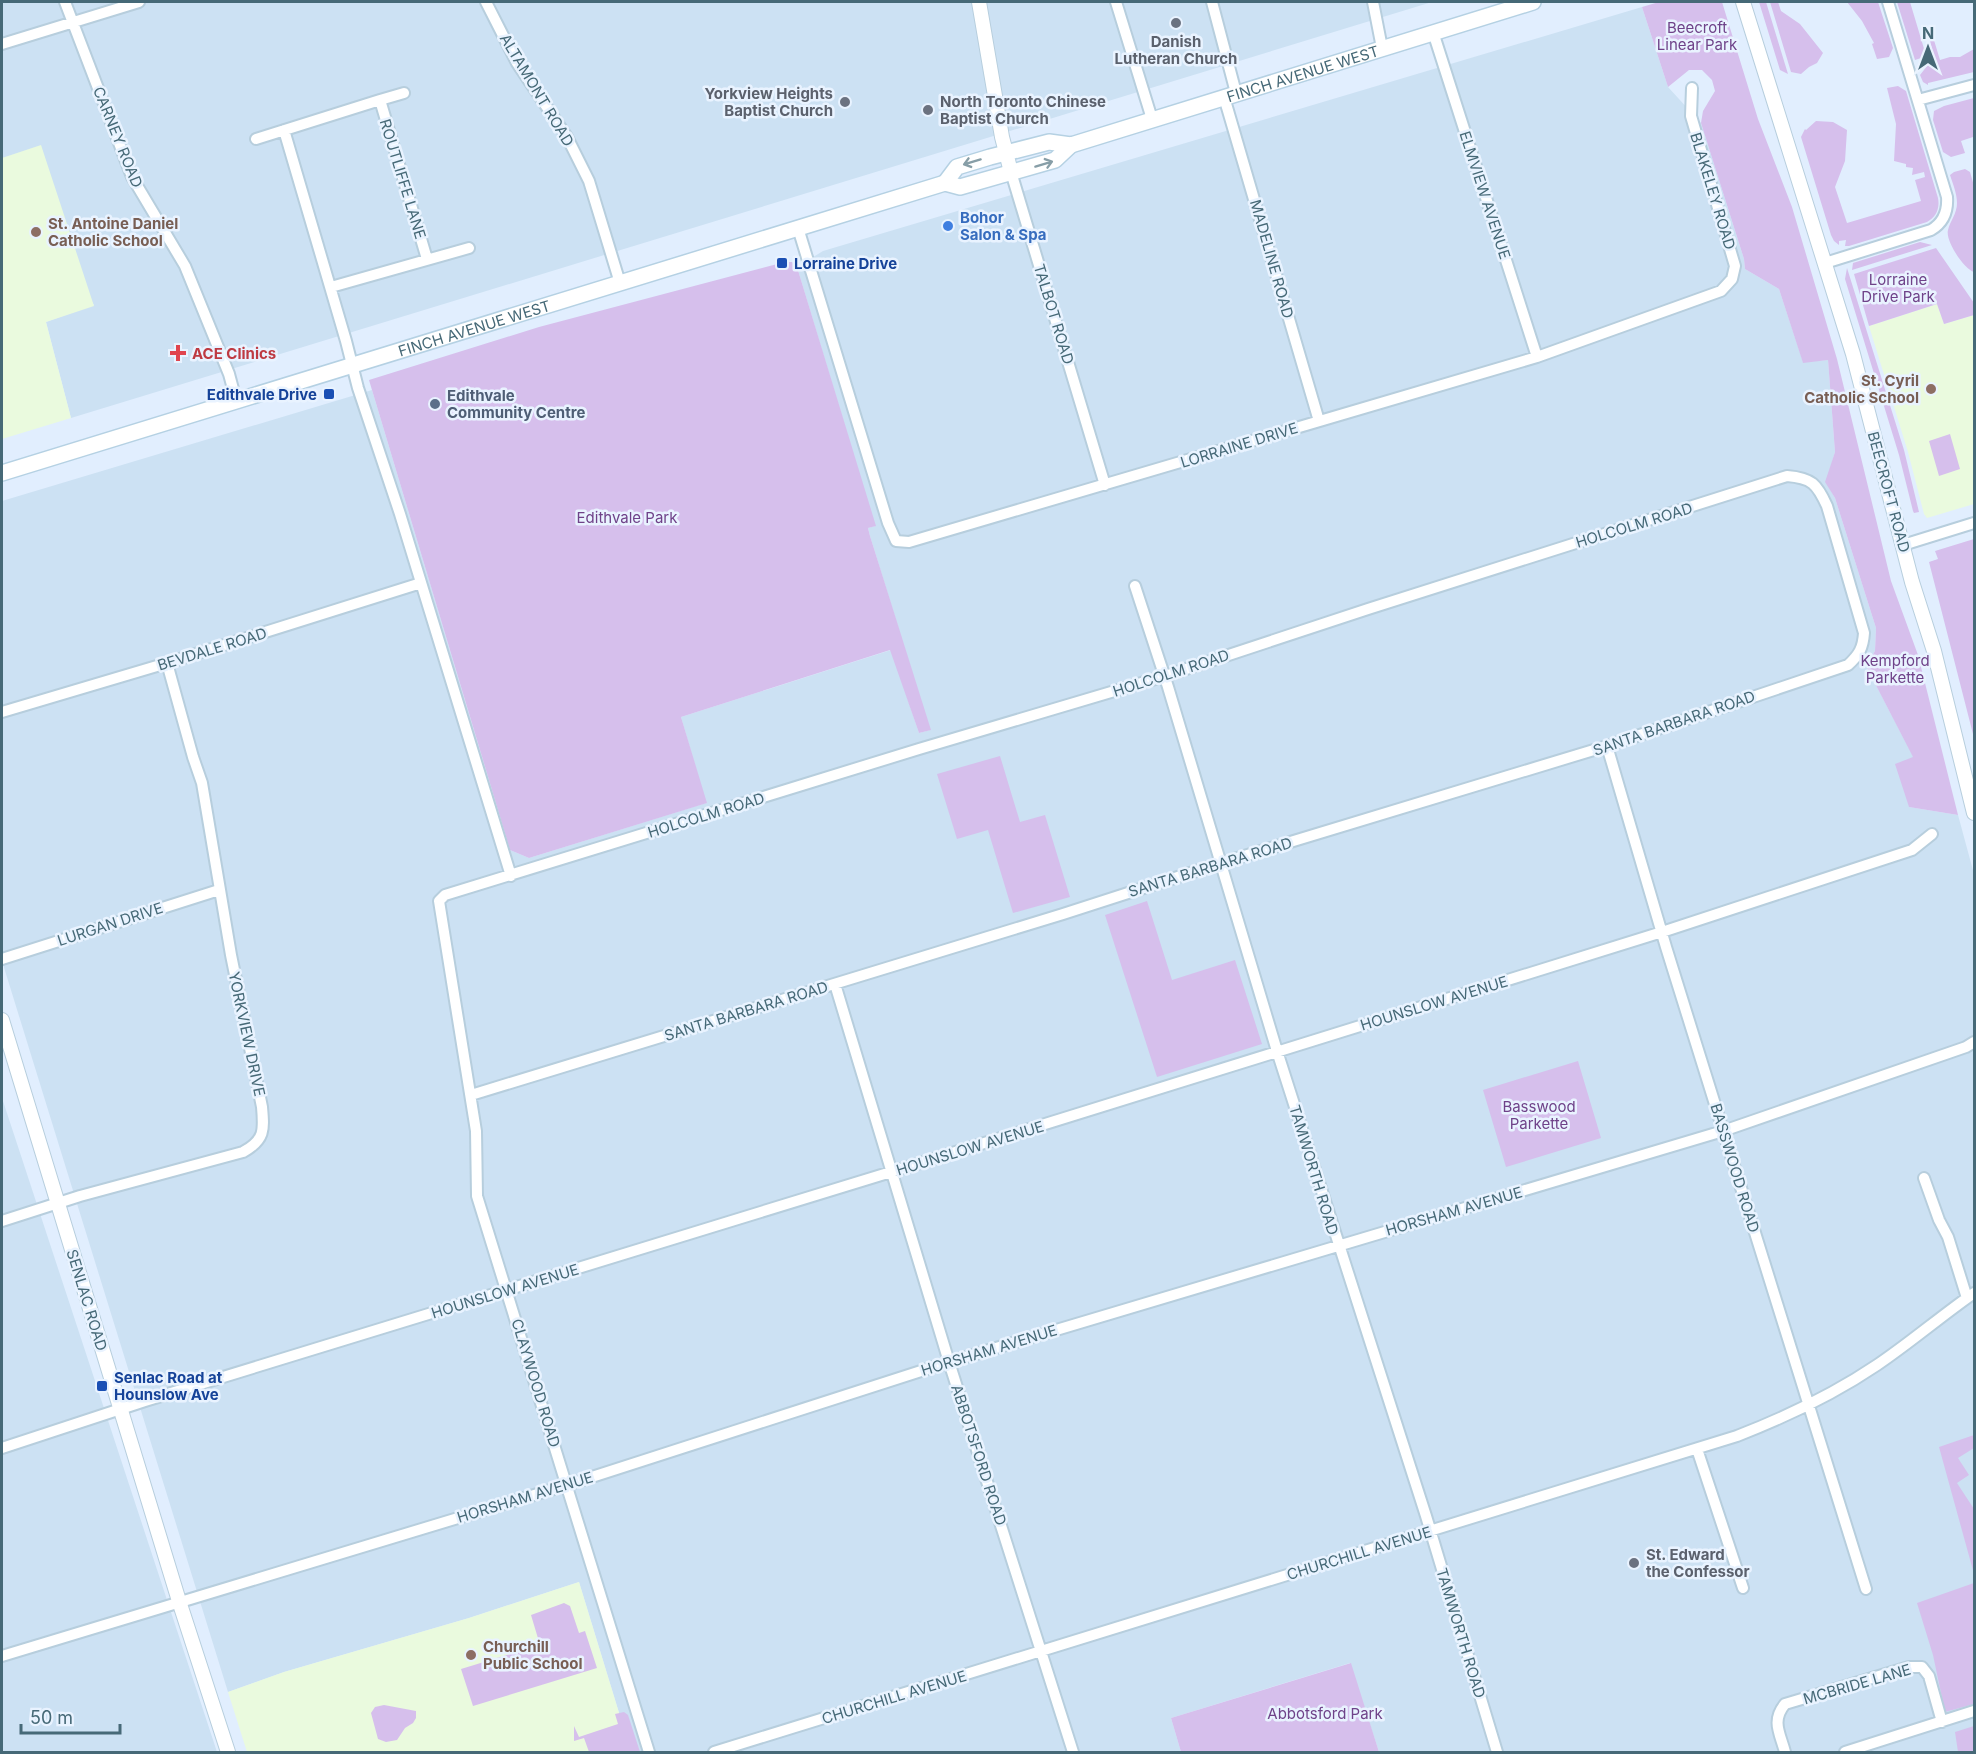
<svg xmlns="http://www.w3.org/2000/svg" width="1976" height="1754" font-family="Inter,sans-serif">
<rect width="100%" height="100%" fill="#e1eefe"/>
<path fill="#cce1f3" d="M2 2H1432L71 418 46 322 94 305 2 158Z
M1642 7 1668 87 1701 123 1744 259 1745 269 1779 289 1803 362 1828 360 1835 452 1826 482 1835 498 1876 628 1875 651 1866 666 1914 758 1909 807 1958 815 1974 874V1752H1379L1350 1663 1171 1718 1181 1752H631L579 1582 469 1618 284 1672 228 1692 2 961V501L372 390 510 850 529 858 706 803 681 717 891 650 919 733 930 730 870 536 868 528 875 526 797 267 823 251Z
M2 1098 217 1752H2Z"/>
<path fill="#eafade" d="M41 145 94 306 46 322 71 418 2 439V158Z
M1937 304 1944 324 1974 315V504L1927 518 1924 514 1908 452 1869 326Z
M579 1582 631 1752H247L228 1692 284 1672 469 1618Z"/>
<path fill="#d6bfec" d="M1659 2H1722L1758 119 1792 207 1837 359 1891 581 1918 655 1958 815 1909 807 1895 764 1913 757 1866 666 1875 651 1876 628 1835 498 1825 482 1835 452 1828 360 1803 363 1779 289 1745 269 1744 259 1701 123 1703 111 1715 91 1712 80 1702 70H1689L1668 87 1642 7Z
M1759 2H1766L1788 74 1780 70Z
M1770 2H1778L1781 11 1800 24 1823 53 1817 63 1809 67 1801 74 1791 72Z
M1847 2H1878L1893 48 1889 57 1877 59 1872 44 1874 43 1862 21Z
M1897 2H1910L1925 52 1924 57 1915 60Z
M1930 27 1940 60 1950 57H1960L1974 49V72L1928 83V85L1923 82 1920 75 1931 61 1933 53 1927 28Z
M1898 86 1906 91 1938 198C1940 209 1936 217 1927 222L1849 246H1845L1846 240 1839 241V245L1834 241 1831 235 1801 137 1805 129 1806 130 1816 121 1833 122 1847 130 1845 161 1835 187 1847 223 1921 201 1915 180 1925 177 1924 172 1912 175 1913 168 1906 167V164L1894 161 1896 124 1887 88Z
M1974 98 1973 137 1961 141 1965 153 1951 157 1943 152 1933 120 1934 111 1944 106Z
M1965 169 1970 172 1974 186V272C1964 269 1945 241 1948 230 1950 221 1957 214 1957 203 1957 194 1953 184 1950 175L1954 172Z
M1920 242 1932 245 1852 270 1853 263Z
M1936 248 1974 303V315L1944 324 1937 304 1869 326 1854 274Z
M785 262H792L797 267 876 526 868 528 870 536 931 730 919 733 890 650 681 717 707 803 529 858 510 850 369 380 539 327Z
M1847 268 1904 450 1919 512 1914 513 1913 511 1899 455 1845 279Z
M1950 434 1960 469 1939 476 1929 441Z
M1974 539V738L1929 562 1938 559 1935 551Z
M1000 756 1020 822 1045 815 1070 897 1013 913 988 830 957 839 937 774Z
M1147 901 1172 980 1235 960 1262 1044 1157 1077 1105 915Z
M1578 1061 1601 1138 1506 1167 1483 1090Z
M1974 1435V1448L1958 1458 1969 1475 1957 1483 1974 1509V1574L1939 1447Z
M1974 1583V1704L1945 1712 1933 1655 1917 1603Z
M564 1603 570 1606 579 1633 585 1631 597 1668 473 1706 461 1669 540 1645 531 1615Z
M1351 1663 1379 1752H1181L1171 1718Z
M384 1705 416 1711V1718L413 1723 405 1728 397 1740 386 1742 378 1739 371 1713 375 1707Z
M624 1712 628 1715 640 1752H589L584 1738 574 1741V1726L579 1737 618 1724 615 1714Z
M1974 1726V1752H1958L1955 1732Z"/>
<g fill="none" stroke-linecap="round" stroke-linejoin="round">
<defs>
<path id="minor" d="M65 2 132 177 185 266 229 374 236 400
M486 2 517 63 567 137 589 181 620 283
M1116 2 1152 119
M1212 2 1236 93
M1373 2 1382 48
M1433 32 1537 357
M2 44 139 2
M1224 97 1319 421
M380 100 404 93
M1918 100 1974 85
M284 130 346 341 358 388 400 514 511 876
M256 139 380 100 427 259
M1011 172 1105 485
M798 228 888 523 896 541 909 542 1537 357 1721 291 1732 279 1735 266 1691 116 1692 88
M1825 263 1931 230C1943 223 1948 211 1947 197L1888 2
M331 287 469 248
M1903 545 1974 523
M1135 586 1168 687 1277 1051 1426 1516 1497 1752
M2 712 167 663 421 583
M1607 746 1666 947 1866 1589
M2 959 219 890
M835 984 949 1362 1073 1752
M471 1095 1063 914 1221 863 1607 746 1848 665C1859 655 1863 648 1864 633L1827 506C1817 484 1812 478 1787 476L1368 609 1165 676 919 749 445 895 439 901 476 1131 477 1196 649 1752
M1924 1178 1939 1220 1948 1237 1967 1298
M2 1221 80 1196 243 1152C265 1140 264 1130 262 1107L231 955 202 783 193 757 167 663
M2 1448 145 1401 891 1172 1662 932 1912 850 1932 834
M1697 1449 1743 1588
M2 1656 567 1485 949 1362 1723 1131 1966 1047 1974 1042
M714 1752 1737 1436C1786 1417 1834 1394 1877 1365 1911 1342 1941 1316 1974 1293
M1785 1752C1780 1733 1771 1721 1785 1704L1909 1667H1922L1929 1676 1942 1722
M1845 1752 1974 1711"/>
<path id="tertiary" d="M979 2 1002 137 1011 172
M1743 2 1853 354 1912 582 1934 651 1974 813
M2 1020 179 1601 228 1752"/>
<g id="secondary">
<path id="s1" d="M945 183 957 167 990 157 1049 142 1071 145 1533 2"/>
<path id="s2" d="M2 473 945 183 960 187 1055 160 1071 145"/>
</g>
</defs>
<use href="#minor" stroke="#b7cedd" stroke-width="14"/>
<use href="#tertiary" stroke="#b7cedd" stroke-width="16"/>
<use href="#secondary" stroke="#b5d1e3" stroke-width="18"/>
<use href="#minor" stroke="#fff" stroke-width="10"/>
<use href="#tertiary" stroke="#fff" stroke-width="14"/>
<use href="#secondary" stroke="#fff" stroke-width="15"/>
</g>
<defs><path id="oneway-shaft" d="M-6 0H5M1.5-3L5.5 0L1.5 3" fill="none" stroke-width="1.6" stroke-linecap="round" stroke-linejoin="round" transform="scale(1.5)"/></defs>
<g stroke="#879ea7">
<use href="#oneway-shaft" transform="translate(972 162) rotate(163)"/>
<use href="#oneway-shaft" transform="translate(1044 164) rotate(-17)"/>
</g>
<g fill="#6b7280" stroke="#e9f3ff" stroke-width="2">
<circle cx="1176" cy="23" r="6"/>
<circle cx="845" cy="102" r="6"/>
<circle cx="928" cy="110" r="6"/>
<circle cx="1634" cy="1563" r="6"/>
</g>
<circle fill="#3f7fe0" stroke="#e9f3ff" stroke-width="2" cx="948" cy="226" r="6"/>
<g fill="#8d6e63" stroke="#e9f3ff" stroke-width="2">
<circle cx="36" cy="232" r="6"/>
<circle cx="1931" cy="389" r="6"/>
<circle cx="471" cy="1655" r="6"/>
</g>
<g fill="#1a4fb4" stroke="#e9f3ff" stroke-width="2">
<rect x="776" y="257" width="12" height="12" rx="3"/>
<rect x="323" y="388" width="12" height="12" rx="3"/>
<rect x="96" y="1380" width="12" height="12" rx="3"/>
</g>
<path fill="#e0444e" stroke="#e9f3ff" stroke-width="2" d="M175 344h6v6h6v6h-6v6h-6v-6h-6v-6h6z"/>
<circle fill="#5c6f8a" stroke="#e9f3ff" stroke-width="2" cx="435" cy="404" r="6"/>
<g text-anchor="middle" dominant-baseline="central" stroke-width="5" stroke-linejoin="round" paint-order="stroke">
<g font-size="15" fill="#6f4289" stroke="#e9f3ff">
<text x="1697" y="27">Beecroft<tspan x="1697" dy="17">Linear Park</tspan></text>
<text x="1898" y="279">Lorraine<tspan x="1898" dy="17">Drive Park</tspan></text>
<text x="627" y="517">Edithvale Park</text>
<text x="1895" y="660">Kempford<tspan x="1895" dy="17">Parkette</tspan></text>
<text x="1539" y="1106">Basswood<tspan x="1539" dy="17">Parkette</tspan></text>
<text x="1325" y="1713">Abbotsford Park</text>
</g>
<g font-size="15" font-weight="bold" fill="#5b616d" stroke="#e9f3ff" text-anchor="start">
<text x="1176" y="41" text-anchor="middle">Danish<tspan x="1176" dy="17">Lutheran Church</tspan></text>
<text x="833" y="93" text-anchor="end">Yorkview Heights<tspan x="833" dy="17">Baptist Church</tspan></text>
<text x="940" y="101">North Toronto Chinese<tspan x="940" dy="17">Baptist Church</tspan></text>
<text x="1646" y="1554">St. Edward<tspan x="1646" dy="17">the Confessor</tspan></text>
</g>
<g font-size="15" fill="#466977" stroke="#e9f3ff">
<text stroke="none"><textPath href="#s1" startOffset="380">FINCH AVENUE WEST</textPath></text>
<text transform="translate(537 90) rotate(59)">ALTAMONT ROAD</text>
<text transform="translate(118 137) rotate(68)">CARNEY ROAD</text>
<text transform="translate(403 179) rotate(73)">ROUTLIFFE LANE</text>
<text transform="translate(1713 191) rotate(73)">BLAKELEY ROAD</text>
<text transform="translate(1485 195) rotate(72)">ELMVIEW AVENUE</text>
<text transform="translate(1272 259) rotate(74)">MADELINE ROAD</text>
<text transform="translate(1054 314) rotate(73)">TALBOT ROAD</text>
<text stroke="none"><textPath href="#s2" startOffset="494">FINCH AVENUE WEST</textPath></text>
<text transform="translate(1239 445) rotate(-17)">LORRAINE DRIVE</text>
<text transform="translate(1889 492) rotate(75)">BEECROFT ROAD</text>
<text transform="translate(1634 525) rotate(-17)">HOLCOLM ROAD</text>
<text transform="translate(212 649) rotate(-17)">BEVDALE ROAD</text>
<text transform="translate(1171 673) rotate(-18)">HOLCOLM ROAD</text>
<text transform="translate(1674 723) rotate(-19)">SANTA BARBARA ROAD</text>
<text transform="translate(706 815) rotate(-17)">HOLCOLM ROAD</text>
<text transform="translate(1210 867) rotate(-17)">SANTA BARBARA ROAD</text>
<text transform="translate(110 924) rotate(-18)">LURGAN DRIVE</text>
<text transform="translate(1434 1003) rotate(-17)">HOUNSLOW AVENUE</text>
<text transform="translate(746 1011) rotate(-17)">SANTA BARBARA ROAD</text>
<text transform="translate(247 1034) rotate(78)">YORKVIEW DRIVE</text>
<text transform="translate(970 1148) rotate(-17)">HOUNSLOW AVENUE</text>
<text transform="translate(1735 1168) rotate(73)">BASSWOOD ROAD</text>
<text transform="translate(1314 1170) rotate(73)">TAMWORTH ROAD</text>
<text transform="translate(1454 1211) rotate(-16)">HORSHAM AVENUE</text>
<text transform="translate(505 1291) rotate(-17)">HOUNSLOW AVENUE</text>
<text transform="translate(87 1300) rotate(73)">SENLAC ROAD</text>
<text transform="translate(989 1350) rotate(-17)">HORSHAM AVENUE</text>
<text transform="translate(536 1383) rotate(73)">CLAYWOOD ROAD</text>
<text transform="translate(979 1455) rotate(72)">ABBOTSFORD ROAD</text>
<text transform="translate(525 1497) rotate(-17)">HORSHAM AVENUE</text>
<text transform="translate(1359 1553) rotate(-17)">CHURCHILL AVENUE</text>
<text transform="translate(1461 1633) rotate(73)">TAMWORTH ROAD</text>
<text transform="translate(1857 1684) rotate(-16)">MCBRIDE LANE</text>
<text transform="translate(894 1697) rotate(-17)">CHURCHILL AVENUE</text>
</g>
<g font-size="15" font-weight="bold" fill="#366cbe" stroke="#e9f3ff" text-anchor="start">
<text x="960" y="217">Bohor<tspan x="960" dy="17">Salon &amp; Spa</tspan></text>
</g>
<g font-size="15" font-weight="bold" fill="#785e54" stroke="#e9f3ff" text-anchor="start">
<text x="48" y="223">St. Antoine Daniel<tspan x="48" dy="17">Catholic School</tspan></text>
<text x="1919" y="380" text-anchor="end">St. Cyril<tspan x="1919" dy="17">Catholic School</tspan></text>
<text x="483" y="1646">Churchill<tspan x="483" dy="17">Public School</tspan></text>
</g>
<g font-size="15" font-weight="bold" fill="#164399" stroke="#e9f3ff" text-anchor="start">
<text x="794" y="263">Lorraine Drive</text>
<text x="317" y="394" text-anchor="end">Edithvale Drive</text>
<text x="114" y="1377">Senlac Road at<tspan x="114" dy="17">Hounslow Ave</tspan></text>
</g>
<g font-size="15" font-weight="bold" fill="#be3a42" stroke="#e9f3ff" text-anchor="start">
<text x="192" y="353">ACE Clinics</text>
</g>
<g font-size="15" font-weight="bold" fill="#4e5e75" stroke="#e9f3ff" text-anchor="start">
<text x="447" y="395">Edithvale<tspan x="447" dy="17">Community Centre</tspan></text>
</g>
</g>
<rect width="1976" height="1754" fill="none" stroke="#466977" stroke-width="6"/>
<g transform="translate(1928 48)" stroke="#e9f3ff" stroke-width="4.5" paint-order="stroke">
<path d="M0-4.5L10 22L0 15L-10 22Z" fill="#466977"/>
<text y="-9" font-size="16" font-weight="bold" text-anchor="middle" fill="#466977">N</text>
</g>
<path d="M21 1724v9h99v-9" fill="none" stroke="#466977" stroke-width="3"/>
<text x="30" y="1724" font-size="18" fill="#466977" stroke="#e9f3ff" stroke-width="4.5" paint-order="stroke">50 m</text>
</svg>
